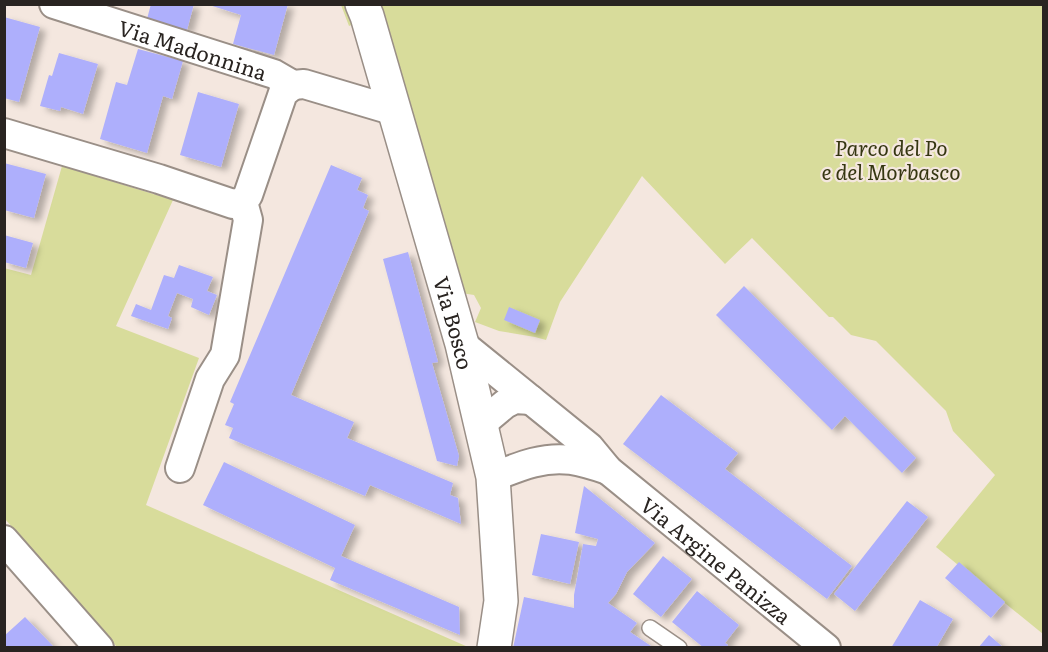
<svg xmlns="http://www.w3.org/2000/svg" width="1048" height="652" font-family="Literata,serif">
<defs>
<filter id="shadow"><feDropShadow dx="6" dy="4" stdDeviation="3" flood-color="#0004"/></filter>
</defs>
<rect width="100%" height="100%" fill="#f4e7df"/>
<path fill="#d8dc9b" d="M341 5H1043V634L936 547 995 475 953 431 946 411 876 341 851 335 833 317H829L752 238 725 264 642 176 560 302 546 340 535 337 499 331 475 322 481 308 474 295 461 293 376 15 349 26Z
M62 166 173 200 116 326 199 358 146 505 468 647H117L5 519 4 268 31 275Z"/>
<path fill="#aeaffc" filter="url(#shadow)" d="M151 4H194L187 30 147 19Z
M206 4H288L274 55 233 44 241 15Z
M4 17 40 27 19 102 4 98Z
M138 49 183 61 172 99 163 96 147 153 100 139 116 82 127 85Z
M59 53 98 64 83 114 61 107 60 111 40 106 49 75 52 76Z
M198 92 239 104 221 167 180 155Z
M4 163 46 174 34 218 4 210Z
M331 165 362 178 357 190 368 195 363 208 369 211 291 395 354 422 347 438 453 483 450 495 458 498 461 524 370 485 365 496 229 438 233 428 225 425 234 404 230 402Z
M4 235 33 243 26 268 4 262Z
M408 252 438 362 432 363 459 456 457 466 437 461 383 259Z
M179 265 213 277 207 291 217 295 209 315 191 307 193 299 177 293 168 316 172 318 168 329 131 316 136 304 151 310 164 275 174 278Z
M744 286 916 458 902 473 845 416 832 430 716 315Z
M509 307 540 320 535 333 504 320Z
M661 395 738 453 725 469 852 566 827 599 623 444Z
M224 462 355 525 341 556 459 607 460 635 330 580 335 568 203 505Z
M584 486 655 543 627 572 616 594 608 603 637 623 630 632 654 648H513L524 597 574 608V595L583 544 596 546 598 539 575 533Z
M907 501 928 517 855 611 834 594Z
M541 534 579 542 570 584 532 575Z
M663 556 692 579 661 617 633 594Z
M959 562 1005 602 991 618 945 578Z
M697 591 739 625 725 643 728 645 726 648H704L672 622Z
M920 600 953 619 936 648H891Z
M25 617 55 648H4V636Z
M989 635 1004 648H978Z"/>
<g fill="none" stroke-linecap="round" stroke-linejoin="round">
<defs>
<path id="service" d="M650 628 679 648"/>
<g id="minor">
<path id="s1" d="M54 4 274 74 293 85 304 84 395 111"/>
<path d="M4 133 159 179 233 204 243 202"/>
<path id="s2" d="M462 344 589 447 608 470 826 648"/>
<path d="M481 424 505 404 515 399 531 400"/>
<path d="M180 468 210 379 225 355 248 220 243 202 248 195 283 93 293 85"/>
<path d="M493 477C518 467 543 456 571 460 584 462 596 466 608 470"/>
<path d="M4 540 99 648"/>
</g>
<g id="tertiary">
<path id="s3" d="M362 4 367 16 462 344 493 477 501 601 494 648"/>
</g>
</defs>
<use href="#service" stroke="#9a8f87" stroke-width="18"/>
<use href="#minor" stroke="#9a8f87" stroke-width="32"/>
<use href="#tertiary" stroke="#9a8f87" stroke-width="36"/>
<use href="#service" stroke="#fff" stroke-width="15"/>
<use href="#minor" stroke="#fff" stroke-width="28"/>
<use href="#tertiary" stroke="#fff" stroke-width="33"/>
</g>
<g text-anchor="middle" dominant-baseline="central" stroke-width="4.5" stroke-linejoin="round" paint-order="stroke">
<g font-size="21" fill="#292421" stroke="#f4e7df">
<text stroke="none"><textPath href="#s1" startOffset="146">Via Madonnina</textPath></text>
<text stroke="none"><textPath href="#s3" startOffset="332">Via Bosco</textPath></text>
<text stroke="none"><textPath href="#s2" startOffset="334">Via Argine Panizza</textPath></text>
</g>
<g font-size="21" font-style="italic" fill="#353611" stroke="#f4e7df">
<text x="891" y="146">Parco del Po<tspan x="891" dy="24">e del Morbasco</tspan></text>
</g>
</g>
<rect width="1048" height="652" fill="none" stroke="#292421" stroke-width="12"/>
</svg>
